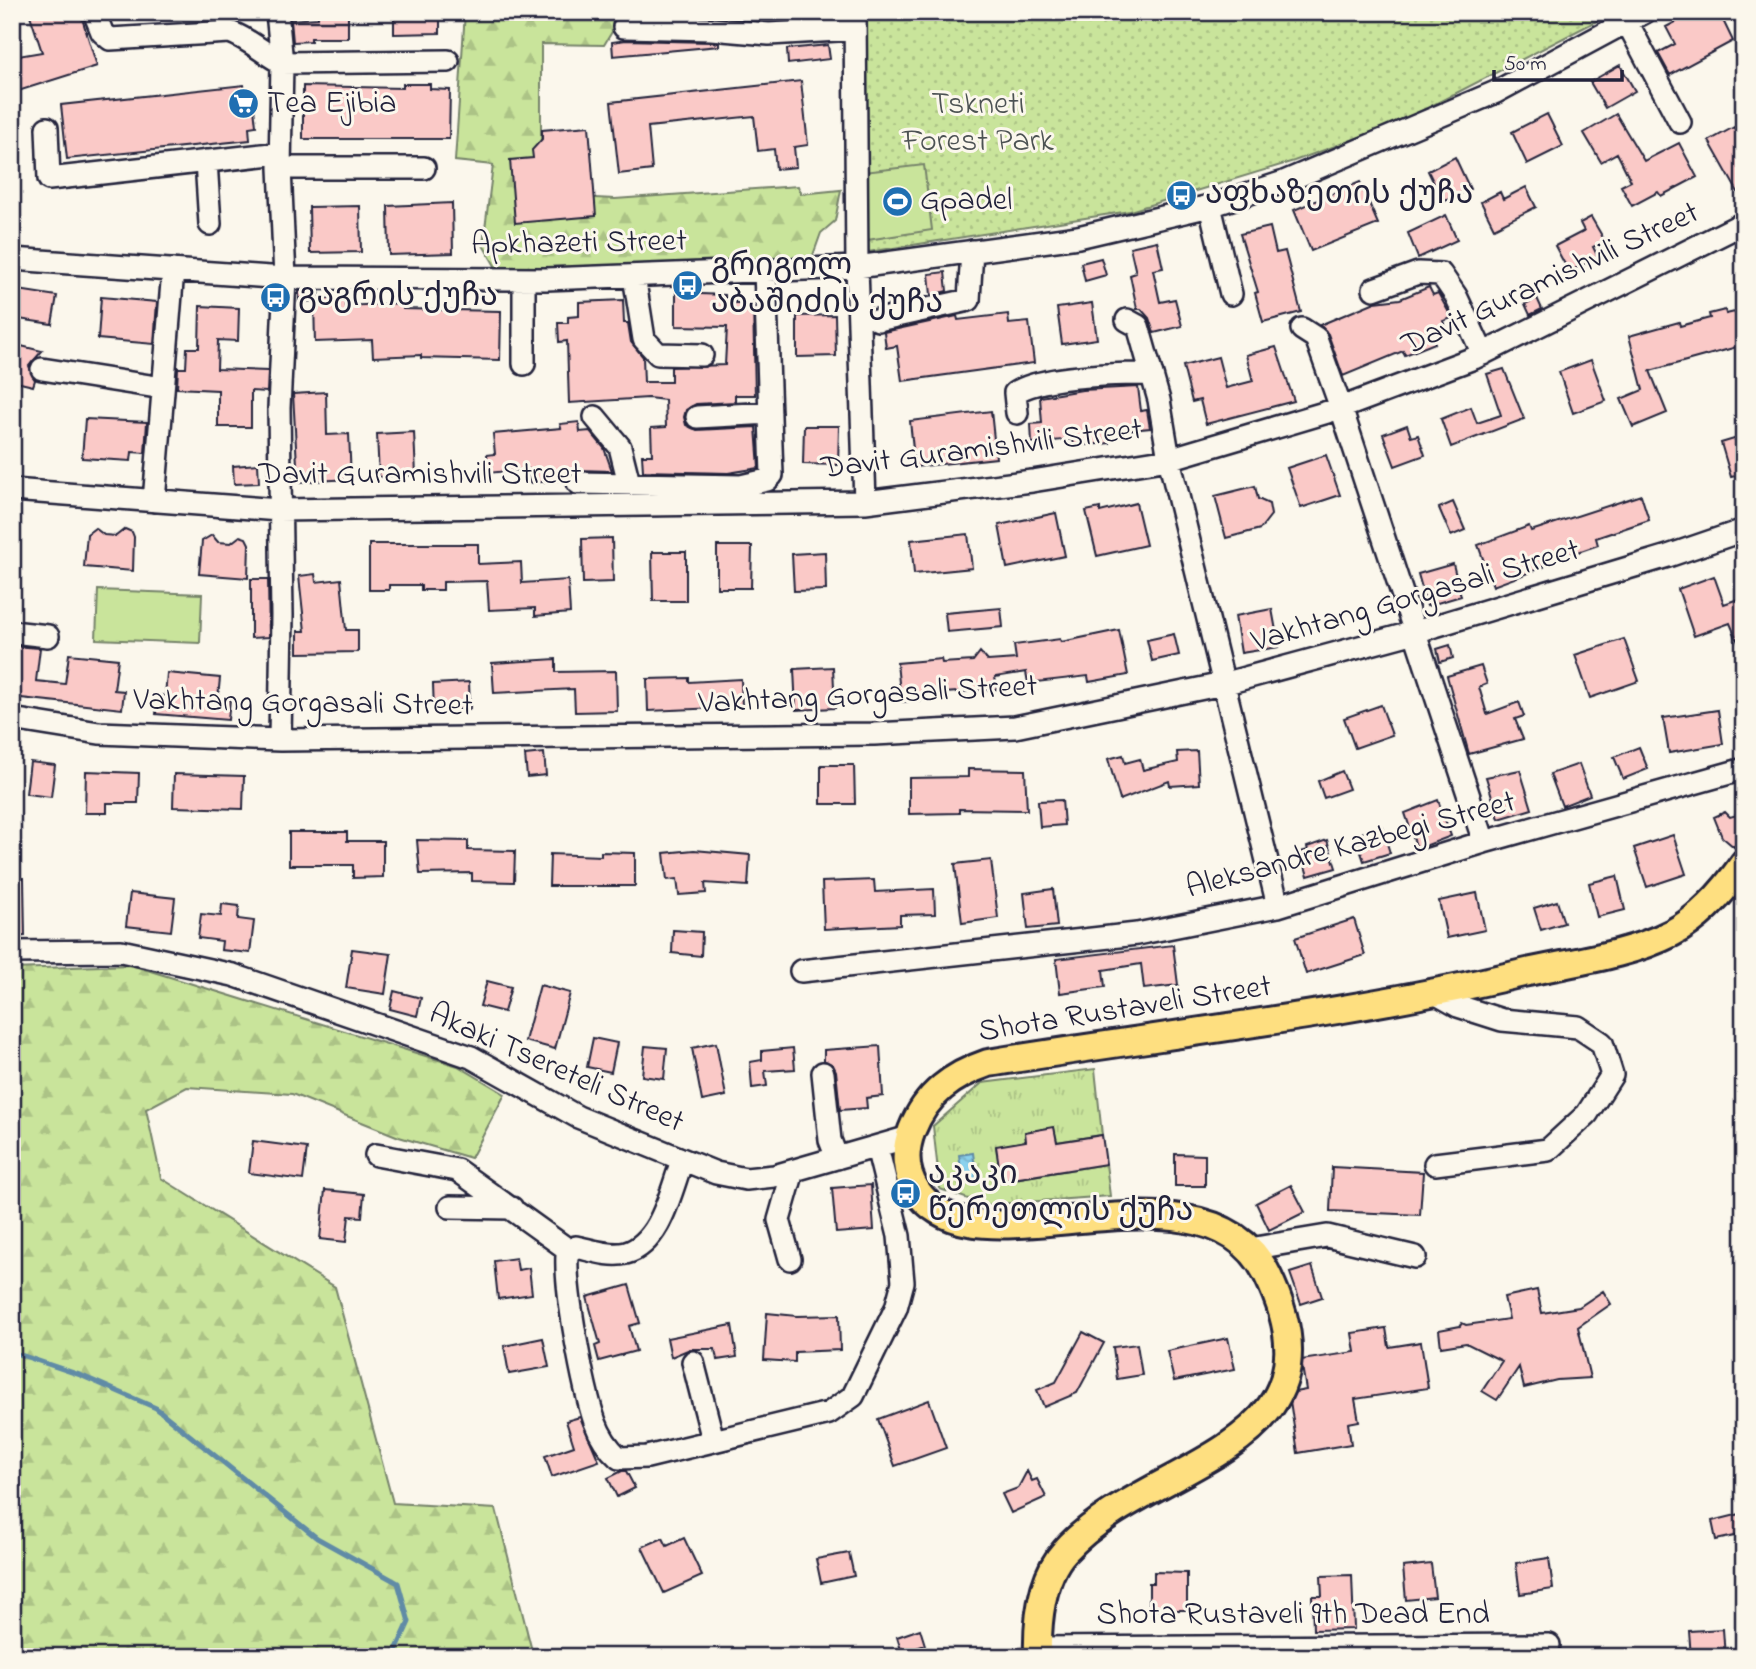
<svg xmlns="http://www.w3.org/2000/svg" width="1756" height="1669" font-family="'Indie Flower','Noto Sans Georgian',sans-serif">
<defs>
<pattern id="grass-tufts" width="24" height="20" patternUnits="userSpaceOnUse" patternTransform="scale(1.75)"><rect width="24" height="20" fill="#c9e49b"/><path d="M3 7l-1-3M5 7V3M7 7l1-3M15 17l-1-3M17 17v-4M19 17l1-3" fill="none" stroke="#acc386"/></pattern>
<pattern id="forest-firs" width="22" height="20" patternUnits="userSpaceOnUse" patternTransform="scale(1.75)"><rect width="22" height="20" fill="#c9e49b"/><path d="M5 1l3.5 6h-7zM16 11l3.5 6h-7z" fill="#acc386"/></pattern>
<pattern id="park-dots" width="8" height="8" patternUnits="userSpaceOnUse" patternTransform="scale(1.75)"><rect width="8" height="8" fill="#c9e49b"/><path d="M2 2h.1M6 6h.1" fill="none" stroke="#acc386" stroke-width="1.8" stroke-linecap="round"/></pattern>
<pattern id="water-ripples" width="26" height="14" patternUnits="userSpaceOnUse" patternTransform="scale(1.75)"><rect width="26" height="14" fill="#8bd1ed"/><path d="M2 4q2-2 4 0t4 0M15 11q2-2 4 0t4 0" fill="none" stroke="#78b3cc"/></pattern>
</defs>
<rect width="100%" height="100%" fill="#fbf7ec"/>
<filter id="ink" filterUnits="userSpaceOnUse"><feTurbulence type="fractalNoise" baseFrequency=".0143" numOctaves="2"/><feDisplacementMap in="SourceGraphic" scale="14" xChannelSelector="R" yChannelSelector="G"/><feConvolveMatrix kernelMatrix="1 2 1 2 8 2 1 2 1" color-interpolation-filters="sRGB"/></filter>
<g filter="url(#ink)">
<path fill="url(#grass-tufts)" stroke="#76836b" stroke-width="2" d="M1095 1069 1102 1135 1057 1142 1054 1128 1025 1132 1026 1141 996 1147 1001 1181 1106 1164 1110 1196 985 1205 940 1189 933 1126 982 1083Z"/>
<path fill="url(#forest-firs)" stroke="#76836b" stroke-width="2" d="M465 12H624L604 45 541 44V150L575 197 615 199 798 186 801 194 841 190 835 221 821 233 812 258 498 271 483 245 493 165 455 161Z
M131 965 458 1066 505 1094 471 1158 399 1137 292 1094 187 1087 146 1109 161 1178 335 1287 393 1503 496 1509 532 1651 542 1657H12V969Z"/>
<path fill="url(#park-dots)" stroke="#76836b" stroke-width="2" d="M865 12H1614L1396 124 1294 161 1130 211 868 252Z"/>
<path fill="#c9e49b" stroke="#76836b" stroke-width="2" d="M924 165 932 230 867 240 864 172Z
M98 590 202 594 200 643 96 639Z"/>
<path fill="url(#water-ripples)" stroke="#618ba6" stroke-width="2" d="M973 1153 977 1182 963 1184 959 1155Z"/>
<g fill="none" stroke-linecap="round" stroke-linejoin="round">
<path stroke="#618ba6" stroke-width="5" d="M12 1352 80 1375 156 1408 317 1538 398 1583 409 1622 393 1657"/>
</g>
<path fill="#fac9c7" stroke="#22223b" stroke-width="2" d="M29 12H80L97 66 12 93V57L42 52Z
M318 12H348V38H311V41L293 42 291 20 318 18Z
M394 12H440V33L394 34Z
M1695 12H1719L1733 41 1670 75 1658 53 1675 44 1666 27Z
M626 40 710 42 719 43V46L613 56 612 42Z
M828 45 830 59 788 64 787 49Z
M1620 65 1635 91 1605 108 1590 82Z
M801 81 808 145 794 147 796 167 776 169 774 149 758 151 754 116 648 127 652 170 619 174 611 102Z
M403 84H430V89L450 90 449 139H303V86L403 88Z
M244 85 247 108H254L256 126 249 127 250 140 67 159 61 105Z
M1547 114 1563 146 1527 164 1512 132Z
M1616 114 1644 161 1679 143 1697 177 1661 196 1658 192 1632 206 1621 186 1631 181 1617 153 1601 162 1584 133Z
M589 126 596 216 515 223 510 160 533 158 532 150 542 139V130Z
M1734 127 1744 144V203L1709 141Z
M1455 157 1470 189 1443 202 1428 171Z
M1360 182 1378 224 1311 251 1294 210Z
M1526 187 1536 207 1494 228 1481 202 1500 192 1503 199Z
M452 203 453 253 389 255 388 206Z
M360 206 361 252 310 253 309 207Z
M1446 215 1457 240 1418 258 1408 233Z
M1591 217 1605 241 1593 247 1598 257 1569 272 1555 246 1584 231 1580 223Z
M1270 227 1276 253 1285 251 1301 312 1263 322 1255 293 1258 292 1240 234Z
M1157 241 1163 268 1153 270 1160 302 1175 299 1182 326 1154 333 1149 318 1141 309H1137L1130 275 1136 273 1130 247Z
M1101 258 1106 275 1085 281 1081 263Z
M945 272 947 291 931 295 929 274Z
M1429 287 1433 295 1438 293 1452 318 1443 321 1447 331 1432 337 1435 343 1405 355 1403 351 1343 376 1328 334 1320 325 1375 302 1400 299Z
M12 289 57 296 52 324 12 318Z
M299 291H319L320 299 345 298V306L403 303V309L501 311 500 360 421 358V355L373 357 372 340 315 342 314 301 299 302Z
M676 293 725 295V298H735V303H753L755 395H735V402L696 404 686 410 684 417 686 425 697 430 756 427 759 468 728 473 643 471 642 455H652L651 428 666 427 665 400 648 398 569 403 567 341 559 342 558 323H568V317L579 316V302L623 300 624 323H628L631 342 643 357 644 382H671V367L725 365 727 327 676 326Z
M101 297 157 302 154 344 98 339Z
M1537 298 1542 309 1530 315 1525 304Z
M1092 303 1097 339 1062 344 1057 308Z
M200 306 239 308 238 341 218 340 217 369 268 371 267 392 251 391V427H218V390L177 388 178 368H186L187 348H199Z
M1725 310 1726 314 1735 312 1744 345 1650 371 1667 413 1633 427 1621 399 1643 390 1629 336 1679 322 1680 326 1710 318 1709 314Z
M1008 314 1009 324 1029 322 1034 363 902 381 897 346 886 348 884 332 957 316 958 320Z
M835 315 836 356 797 357V316Z
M17 345 42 351 29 366 35 380 33 386 12 381Z
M1276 347 1294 401 1206 424 1200 400 1192 402 1183 366 1218 357 1226 388 1253 381 1246 355Z
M1591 360 1606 401 1573 413 1559 372Z
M1504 369 1524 419 1451 447 1441 419 1471 407 1477 423 1501 415 1487 374Z
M1138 387 1141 411 1147 410 1150 428 1109 432 1110 443 1074 446 1073 439 1032 443 1031 424 1042 423 1040 397 1082 390Z
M326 392 327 435 349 434 351 479 298 482 293 394Z
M991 411 996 458 915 467 910 421Z
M85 419 147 422 145 453 132 452 131 461 82 458Z
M579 422 580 432 590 431 604 448 612 471 578 470 562 474 563 480 530 483 529 469 488 473 487 455 495 454 493 434 561 428 560 424Z
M1407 425 1411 437 1418 435 1425 455 1395 466 1383 434Z
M804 426H839L838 465 803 464Z
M414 432 416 475 379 477 377 434Z
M1744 436V474L1731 477 1721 443Z
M1326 455 1340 495 1301 508 1287 468Z
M258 464 259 483 234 484 233 466Z
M1255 486 1258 499 1269 504 1271 515 1260 529 1226 538 1215 496Z
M1641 495 1649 520 1596 538 1598 545 1543 564 1544 567 1493 586 1478 545 1529 526 1531 531Z
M1453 502 1465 530 1451 536 1439 508Z
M1136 503 1146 545 1097 556 1086 511 1100 508V512Z
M1056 513 1065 556 1007 568 999 525Z
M95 528 104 535 116 536 125 529 132 532 134 537 133 571 84 567 87 534Z
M968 534 972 568 914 574 911 540Z
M212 535 218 542 231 543 240 536 246 538 249 544 248 578 199 574 202 541Z
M612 538 613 582 583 583 582 539Z
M369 544H478V564L521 562 522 583 568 580 570 613 535 616V608L489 610 487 581 443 582V590H421V585H389V590H369Z
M717 546H752L751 588H717Z
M652 552H686V601H653Z
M825 552 826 590 794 591 792 554Z
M1453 564 1461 596 1427 606 1418 574Z
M315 574 316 582 341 579 346 630H358V652L298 653V631H305L299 576Z
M1714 576 1724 604 1744 597V656L1730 623 1694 636 1678 589Z
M251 579H268L269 637 251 638Z
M1001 608 1003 627 947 632 945 613Z
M1272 609 1279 647 1241 653 1235 616Z
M1119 630 1128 675 1089 682 1088 676 1028 683 1026 672 995 677 997 689 945 693V698L901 702 897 663 941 659 942 663 973 661 980 652 988 661 1016 659 1014 645 1060 639 1061 642Z
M1174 634 1179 655 1152 661 1147 640Z
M1624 639 1639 681 1590 698 1575 655Z
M1450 645 1453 658 1440 662 1437 649Z
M12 646 40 648 36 681 65 684 69 654 118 659 114 690 124 691 122 709 12 697Z
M556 659V672L616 671 617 711 575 712 574 689 494 693 492 663Z
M1481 666 1487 684 1479 687 1487 714 1519 702 1524 716 1515 719 1523 739 1469 754 1447 676Z
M833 667 835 708 796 710 794 669Z
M167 673 220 678 218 698 230 699 228 720 156 714 158 695 165 696Z
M689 678V682L741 679 742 707 648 711 647 679Z
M469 682 470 709 434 710 433 684Z
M1381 705 1392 735 1355 748 1344 718Z
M1718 710 1723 744 1669 753 1663 718Z
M1639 747 1648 769 1623 779 1614 757Z
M1197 751 1199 784 1170 786 1169 781 1120 800 1108 759 1123 755 1125 763 1140 759 1143 770 1178 762 1177 752Z
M544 753 546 775 527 777 525 755Z
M30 762 55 765 51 797 26 794Z
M1579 764 1590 795 1562 806 1550 774Z
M821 765H854L855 804H821Z
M968 769 1025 770 1027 810 959 809V813L909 814V778L968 777Z
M1520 770 1532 809 1499 819 1486 777Z
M86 771 139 773 138 803H107V813H85Z
M1342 771 1349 789 1324 798 1318 781Z
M174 774 244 776 243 809 173 807Z
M1062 800 1064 825 1040 827 1038 801Z
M1438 800 1451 836 1417 849 1405 813Z
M1725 812 1730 817 1744 813V835L1734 847 1722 837 1714 817Z
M1382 827 1390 853 1364 861 1355 835Z
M289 832H347V841H383V877L353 878V865H289Z
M1673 835 1686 874 1647 887 1634 848Z
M417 840 468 841V850L515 851 514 882 472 881V873L420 874Z
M1327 840 1336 868 1308 876 1301 852 1308 850 1307 847Z
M694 850 750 855 748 886 705 883 706 893 679 895 677 879 667 880 664 853Z
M601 852 635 853V886H549L550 854 601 856Z
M991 860 998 918 962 923 955 864Z
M1617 876 1625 910 1597 917 1589 883Z
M12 878H24L25 936 12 937Z
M874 880 875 892 934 889 935 914 900 915V925L824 929 822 882Z
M1053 889 1057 926 1028 929 1024 893Z
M130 893 175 898 171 931 126 926Z
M1477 893 1485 930 1447 938 1439 901Z
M1557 901 1564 923 1541 930 1534 908Z
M222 904 239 906 238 919 254 921 250 953 221 950 222 941 198 938 201 914 221 916Z
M1354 919 1365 955 1306 974 1295 938Z
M673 930 702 932 701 956 672 953Z
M1173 945 1178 985 1144 989 1141 964 1103 970 1105 987 1060 993 1056 959Z
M352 949 391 954 385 994 346 988Z
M487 981 511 987 504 1012 480 1006Z
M540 985 570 993 555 1049 525 1041Z
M394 991 421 998 417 1016 390 1009Z
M593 1038 617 1043 611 1072 587 1067Z
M716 1043 726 1096 702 1101 692 1048Z
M645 1046 667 1048 664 1079 642 1076Z
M880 1046 883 1096 866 1098 867 1108 840 1110 836 1071 833 1065 824 1060V1050Z
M793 1048 795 1069 765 1071 767 1086 752 1088 750 1062 762 1060V1051Z
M1054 1127 1057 1142 1102 1135 1106 1164 1001 1181 996 1146 1026 1141 1025 1132Z
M253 1141 307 1148 303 1180 249 1173Z
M1175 1154 1205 1155V1186H1175Z
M1332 1167 1423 1172 1420 1215 1330 1211Z
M871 1185 874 1230 836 1233 832 1188Z
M1291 1185 1305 1212 1269 1230 1256 1203Z
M325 1190 364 1194 362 1217 349 1216 346 1242 320 1239Z
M516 1258 518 1270 529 1268 532 1294 498 1299 494 1261Z
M1312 1266 1322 1297 1301 1304 1290 1273Z
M629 1285 640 1323 629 1326 636 1351 599 1361 595 1346 600 1344 587 1297Z
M1537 1290 1542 1313 1579 1307 1603 1291 1611 1304 1578 1327 1590 1378 1557 1380 1524 1388 1519 1367 1497 1400 1482 1391 1502 1361 1466 1343 1441 1347 1439 1330 1460 1326 1462 1323 1466 1325 1509 1319 1504 1297Z
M767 1313 797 1316 839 1315 840 1350 795 1352V1362L764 1360Z
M732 1325 737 1357 717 1360 715 1349H690L671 1357 667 1338Z
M1386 1328 1389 1347 1421 1342 1428 1388 1355 1399 1359 1421 1348 1423 1351 1444 1298 1453 1290 1401 1295 1392 1306 1390 1301 1360 1355 1352 1352 1333Z
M1083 1332 1104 1343 1077 1393 1044 1407 1037 1390 1056 1382Z
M543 1338 549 1367 509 1374 504 1346Z
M1228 1338 1235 1369 1174 1381 1167 1351Z
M1137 1344 1142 1375 1117 1379 1113 1347Z
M929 1400 946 1448 895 1466 878 1419Z
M580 1417 599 1461 552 1477 545 1456 574 1446 566 1421Z
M622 1471H626L635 1488 617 1497 608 1478Z
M1027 1471 1032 1481 1037 1479 1046 1497 1011 1513 1002 1494 1018 1488Z
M1744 1513V1534L1716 1540 1712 1521Z
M663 1538 667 1546 684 1538 702 1576 664 1593 642 1547Z
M849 1553 854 1576 821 1583 816 1559Z
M1549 1558 1553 1589 1520 1594 1516 1563Z
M1431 1564 1435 1597 1406 1600 1403 1567Z
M1154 1572 1187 1573V1610H1149V1583H1154Z
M1352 1575 1354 1629 1313 1630 1312 1596H1322L1321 1576Z
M920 1629 925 1645 902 1653 897 1637Z
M1723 1629 1725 1657H1691L1689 1631Z"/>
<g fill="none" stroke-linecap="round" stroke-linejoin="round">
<defs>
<path id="minor" d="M94 12 102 32 110 39 230 32C249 39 263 53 282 63L448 61
M277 12 282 63 280 168 285 278 279 408 282 615 280 740
M855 12 857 267 865 502
M1627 22 1680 122
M624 27 711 29 769 34 855 29
M47 128 49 179 280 153
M206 161 210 224
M280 168H424
M1210 206 1231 294
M12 259 285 278 546 279 857 267 1078 237 1210 206 1284 182 1496 92 1645 12
M634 276 644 339 658 354 702 355
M1374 289 1418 273 1441 274 1456 296 1483 354
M878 320 969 300 972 251
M1127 320 1138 326 1159 400 1169 459 1278 906
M1302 329 1316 338 1341 408 1484 842
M524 364V279
M42 369 163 388
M1017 413 1015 393C1041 375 1119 374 1151 374
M595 417 620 447 629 483
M697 417 770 413
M578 483 741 486 767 480 772 475 765 270
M12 490 279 510 865 502 1032 481 1169 459 1341 408 1474 358 1744 223
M154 501 173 270
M12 632 48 636
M12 719 99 733 280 740 874 734 1015 727 1223 684 1415 632 1668 556 1744 530
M12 952 121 951 233 975 471 1057 578 1117 716 1173 746 1179 774 1176 909 1137
M801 971 1137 934 1278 906 1484 842 1744 769
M1435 993 1458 1006 1502 1020 1578 1027 1602 1043 1612 1075 1587 1114 1548 1150 1435 1164
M823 1073 830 1140 837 1158
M376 1155 457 1170 570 1251
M682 1161C671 1190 661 1243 626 1253 611 1257 591 1250 576 1247L567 1255C565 1291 583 1387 595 1422 600 1436 608 1448 619 1458L647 1457 829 1413 853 1396 896 1308 903 1282 899 1236 877 1147
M450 1207 512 1208
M1250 1249 1327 1236 1415 1257
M790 1259 779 1220 793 1171
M693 1362 713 1440
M1037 1648 1549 1645"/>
<path id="major" d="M1038 1657C1037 1623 1041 1577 1065 1551 1147 1459 1355 1452 1267 1274 1217 1173 1054 1237 969 1222 923 1214 894 1176 912 1130 926 1094 953 1075 988 1063 1166 1034 1347 1015 1523 973 1571 962 1627 956 1672 933 1701 918 1725 890 1744 863"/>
</defs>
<use href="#minor" stroke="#22223b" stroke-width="26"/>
<use href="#major" stroke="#22223b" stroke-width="32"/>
<use href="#minor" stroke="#fbf7ec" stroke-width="21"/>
<use href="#major" stroke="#fedf80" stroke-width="26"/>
</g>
</g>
<defs>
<symbol id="supermarket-disc" viewBox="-11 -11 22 22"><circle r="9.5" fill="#1f6fb2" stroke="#fbf7ec"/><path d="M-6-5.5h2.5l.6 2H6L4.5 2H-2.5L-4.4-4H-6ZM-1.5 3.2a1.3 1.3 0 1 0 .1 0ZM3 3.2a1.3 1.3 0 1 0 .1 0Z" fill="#fff"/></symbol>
<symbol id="bus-disc" viewBox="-11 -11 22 22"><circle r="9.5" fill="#1f6fb2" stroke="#fbf7ec"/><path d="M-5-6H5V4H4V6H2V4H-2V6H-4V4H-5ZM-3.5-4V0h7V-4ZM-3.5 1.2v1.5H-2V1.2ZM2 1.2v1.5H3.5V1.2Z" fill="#fff"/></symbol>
<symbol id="stadium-disc" viewBox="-11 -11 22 22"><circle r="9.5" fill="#1f6fb2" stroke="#fbf7ec"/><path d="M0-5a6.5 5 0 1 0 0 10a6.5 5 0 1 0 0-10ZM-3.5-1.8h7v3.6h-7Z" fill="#fff"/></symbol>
</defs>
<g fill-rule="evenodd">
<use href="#supermarket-disc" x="226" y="86" width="35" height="35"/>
<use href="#bus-disc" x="1164" y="178" width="35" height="35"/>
<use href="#stadium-disc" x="880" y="184" width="35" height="35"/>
<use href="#bus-disc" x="670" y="268" width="35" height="35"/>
<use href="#bus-disc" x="258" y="280" width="35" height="35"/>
<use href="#bus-disc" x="888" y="1176" width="35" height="35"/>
</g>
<g text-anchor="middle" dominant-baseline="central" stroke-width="6" stroke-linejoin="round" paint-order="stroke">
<g font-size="32" fill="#22223b" stroke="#fbf7ec" text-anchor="start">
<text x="267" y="104">Tea Ejibia</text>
<text x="1205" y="195">აფხაზეთის ქუჩა</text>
<text x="920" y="201">Gpadel</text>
<text x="711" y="267">გრიგოლ<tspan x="711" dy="37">აბაშიძის ქუჩა</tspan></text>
<text x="298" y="297">გაგრის ქუჩა</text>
<text x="928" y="1175">აკაკი<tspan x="928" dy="37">წერეთლის ქუჩა</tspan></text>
</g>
<g font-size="32" fill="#4c5253" stroke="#fbf7ec">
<text x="978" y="105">Tskneti<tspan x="978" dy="37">Forest Park</tspan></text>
</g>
<g font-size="32" fill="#22223b" stroke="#fbf7ec">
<text transform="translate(579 244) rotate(-1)">Apkhazeti Street</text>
<text transform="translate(1551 280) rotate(-25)">Davit Guramishvili Street</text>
<text transform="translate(982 450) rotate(-7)">Davit Guramishvili Street</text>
<text x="420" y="475">Davit Guramishvili Street</text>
<text transform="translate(1416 597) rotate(-16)">Vakhtang Gorgasali Street</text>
<text transform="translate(868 696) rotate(-3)">Vakhtang Gorgasali Street</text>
<text transform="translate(303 704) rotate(1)">Vakhtang Gorgasali Street</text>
<text transform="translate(1351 846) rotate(-15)">Aleksandre Kazbegi Street</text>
<text transform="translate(1125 1010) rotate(-9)">Shota Rustaveli Street</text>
<text transform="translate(556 1069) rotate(24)">Akaki Tsereteli Street</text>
<text x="1293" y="1615">Shota Rustaveli 9th Dead End</text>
</g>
</g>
<rect width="1756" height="1669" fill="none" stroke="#fbf7ec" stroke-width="42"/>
<rect x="21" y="21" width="1714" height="1627" fill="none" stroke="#22223b" stroke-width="2.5" filter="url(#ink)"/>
<path d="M1494 70v10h128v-10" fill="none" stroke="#22223b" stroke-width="3.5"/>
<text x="1504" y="70" font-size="21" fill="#22223b" stroke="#fbf7ec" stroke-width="5" paint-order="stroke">50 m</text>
</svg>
